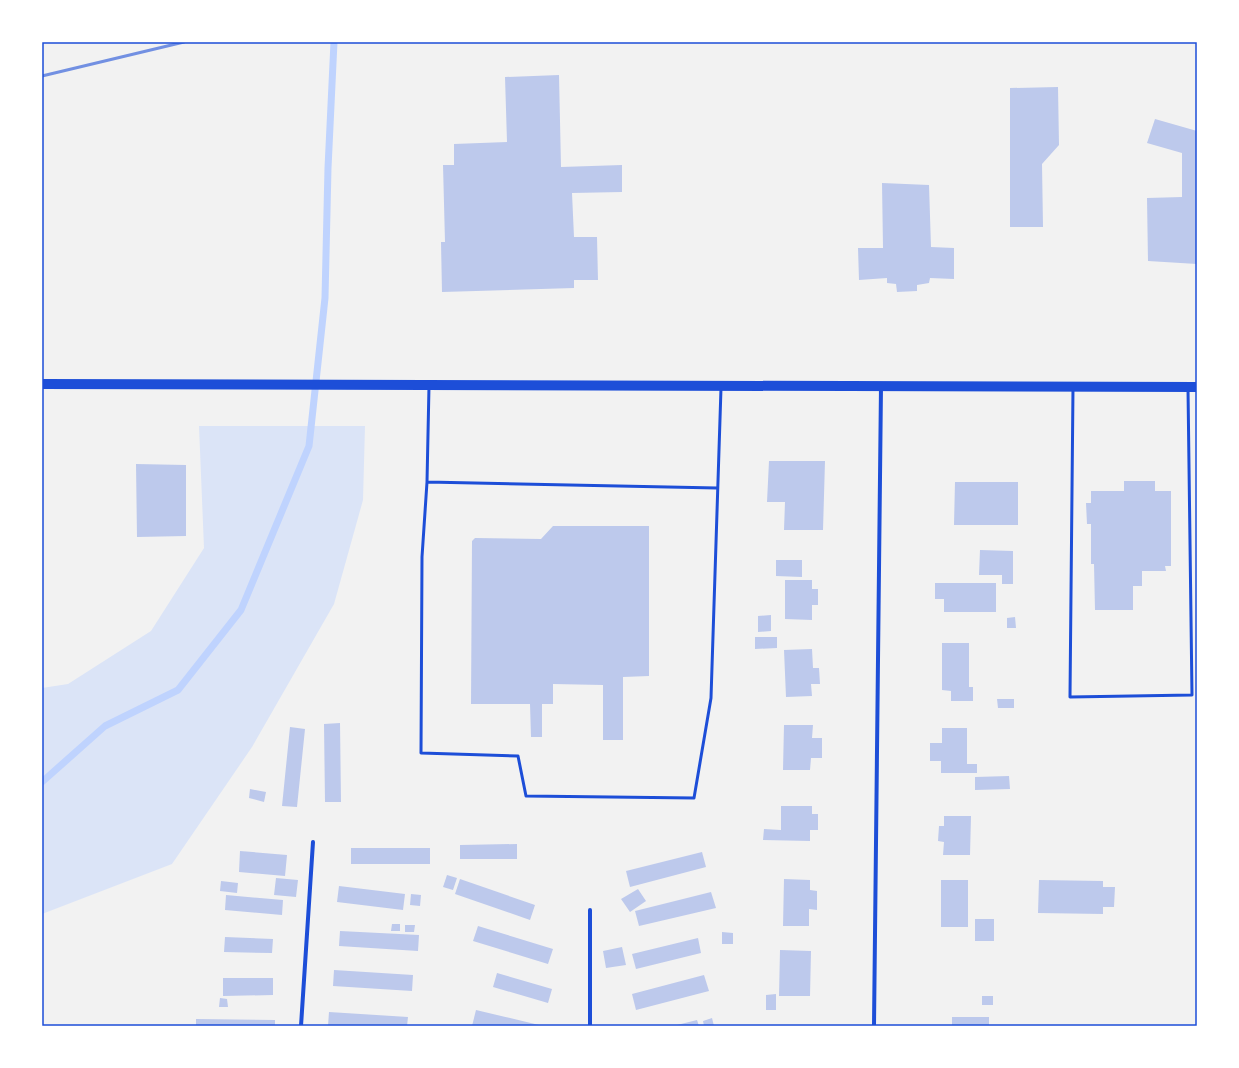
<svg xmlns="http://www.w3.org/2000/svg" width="1239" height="1068" font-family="'DejaVu Sans',sans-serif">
<rect width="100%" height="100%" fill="#f2f2f2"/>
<path fill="#dbe4f7" d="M199 426H365L363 500 334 604 252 747 172 864 42 914V688L68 684 151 631 204 548Z"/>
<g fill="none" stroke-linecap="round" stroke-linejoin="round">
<path stroke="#bfd3fe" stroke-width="7" d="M42 782 105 726 178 690 241 610 309 446 325 298 328 168 334 42"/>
</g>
<path fill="#bdc9ec" d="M559 75 561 167 622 165V192L572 193 574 237H597L598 280H574V288L442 292 441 242H445L443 165H454V144L507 142 505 77Z
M1058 87 1059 145 1042 164 1043 227H1010V88Z
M1155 119 1197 131V264L1148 261 1147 198 1182 197V153L1147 143Z
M882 183 929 185 931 247 954 248V279L930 278 929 283 917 285V291L897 292 896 284 887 283V278L859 280 858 248H883Z
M769 461H825L823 530H784L785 502H767Z
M136 464 186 465V536L137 537Z
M1124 481H1155V491H1171V566H1165L1166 571H1142V586H1133V610H1095L1094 564H1091V524H1087L1086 503H1091V491H1124Z
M955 482H1018V525H954Z
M553 526H649V676L623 677V740H603V685L553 684V704H542V737H531L530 704H471L472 541 475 538 541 539Z
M980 550 1013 551V584H1002V575H979Z
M776 560H802V577L776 576Z
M785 580H812V589H818V605H812V620L785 619Z
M935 583H996V612H944V599H935Z
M771 615V631L758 632V616Z
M1015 617 1016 628H1007V618Z
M755 637H777V648L755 649Z
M942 643H969V687H973V701H951V691L942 690Z
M812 649 813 668H819L820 684H811L812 696 786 697 784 650Z
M997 699H1014V708H998Z
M340 723 341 802H325L324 724Z
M784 725H813L812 738H822V758H811L810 770H783Z
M290 727 305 729 297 807 282 806Z
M942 728H967V764H977V773H941V761H930V743H942Z
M1009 776 1010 789 975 790V777Z
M250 789 266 792 264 802 249 798Z
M781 806H812V814H818V830H810V841L763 840 764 829 781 830Z
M944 816H971L970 855H943L944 842 938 841 939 826H944Z
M517 844V859H460V845Z
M351 848H430V864H351Z
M240 851 287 855 285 876 239 872Z
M702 852 706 867 630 887 626 871Z
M447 875 457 878 453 890 443 887Z
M276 878 298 880 296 897 274 895Z
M460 879 535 905 530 920 455 894Z
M784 879 810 880V890L817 891V910L809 909V926H783Z
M941 880H968V927H941Z
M1039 880 1103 881V887H1115L1114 907H1103V914L1038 913Z
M221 881 238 883 237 893 220 891Z
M339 886 405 894 403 910 337 902Z
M638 889 646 901 630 912 621 899Z
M711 892 716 908 639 926 635 911Z
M411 894 421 895 420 906 410 905Z
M226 895 283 900 282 915 225 910Z
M975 919H994V941H975Z
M392 924H400V931H391Z
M405 925H415L414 932H405Z
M478 926 553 949 548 964 473 941Z
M340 931 419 935 418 951 339 946Z
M722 932 733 933V944H722Z
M225 937 273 939 272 953 224 952Z
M698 938 701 953 636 969 632 954Z
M622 947 626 965 606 968 603 951Z
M780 950 811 951 810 996H779Z
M334 970 413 975 412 991 333 986Z
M497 973 552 989 548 1003 493 987Z
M704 975 709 991 636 1010 632 994Z
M223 978H273V995L223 996Z
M776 994V1010H766V995Z
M982 996H993V1005H982Z
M220 998 227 999 228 1007H219Z
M476 1010 539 1025V1026H472Z
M329 1012 408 1017 407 1026H328Z
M952 1017H989V1026H952Z
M712 1018 714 1026H704L703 1021Z
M196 1019 275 1020V1026H196Z
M697 1020 699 1026H677V1025Z"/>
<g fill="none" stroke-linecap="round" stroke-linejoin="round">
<path stroke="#1d4ed8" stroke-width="3" d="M429 386 427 482 422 557 421 753 518 756 526 796 694 798 711 698 721 388
M1073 388 1070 697 1192 695 1188 389
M427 482 717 488"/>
<path stroke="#1d4ed8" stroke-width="4" d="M301 1026 313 842
M590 1026V910
M874 1026 881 386"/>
<path stroke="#1d4ed8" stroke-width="10" d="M42 384 1197 387"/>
<path stroke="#7290e2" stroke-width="3" d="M42 76 184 42"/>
</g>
<rect width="1239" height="1068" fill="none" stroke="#ffffff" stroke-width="86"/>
<rect x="43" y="43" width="1153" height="982" fill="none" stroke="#1d4ed8" stroke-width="1.5"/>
</svg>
